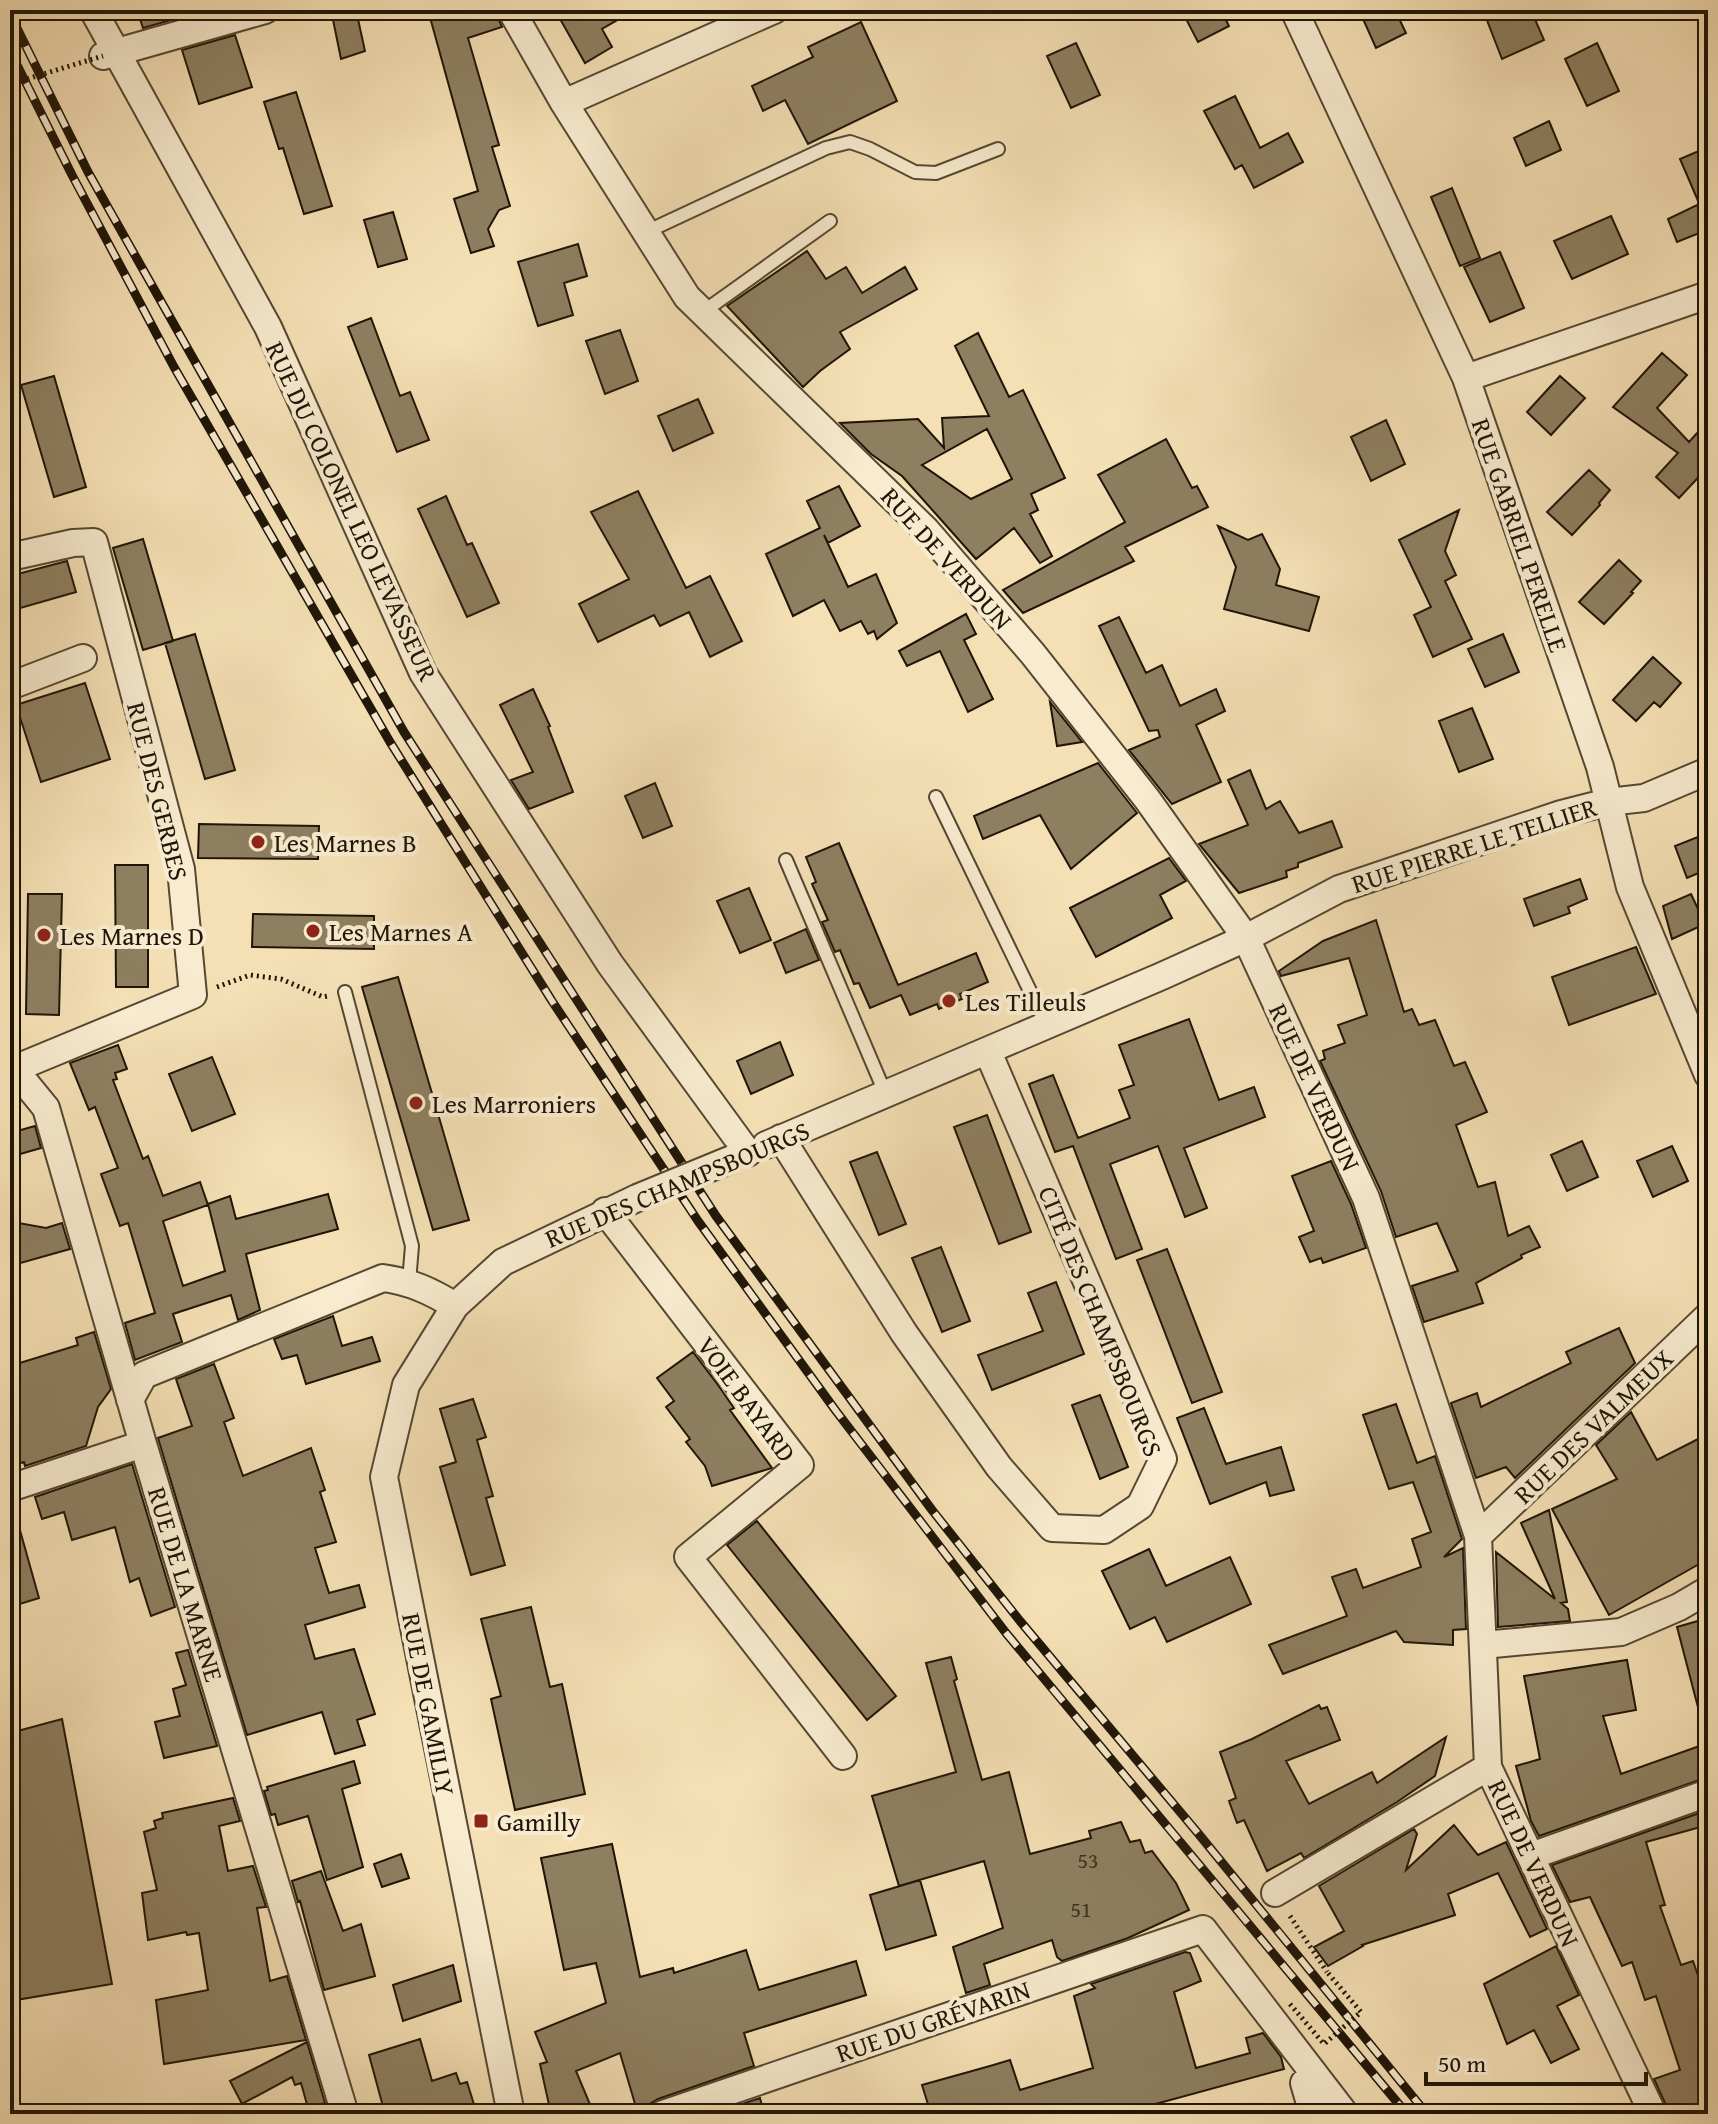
<svg xmlns="http://www.w3.org/2000/svg" width="1718" height="2124" font-family="'Gentium Book Plus',serif">
<rect width="100%" height="100%" fill="#f5e0b5"/>
<filter id="stains"><feTurbulence type="fractalNoise" baseFrequency=".0025" numOctaves="4"/><feColorMatrix values="0 0 0 0 .2 0 0 0 0 .09 0 0 0 0 .02 0 0 0 .5 -.17"/></filter>
<radialGradient id="worn" r=".72"><stop offset=".6" stop-color="#630" stop-opacity="0"/><stop offset="1" stop-color="#630" stop-opacity=".3"/></radialGradient>
<path fill="#8e7f61" stroke="#1f1507" stroke-width="2" fill-rule="evenodd" d="M137 10H206L143 28Z
M331 10H356L365 51 341 59Z
M428 10H495L502 27 468 38 499 145 492 147 510 206 499 210 488 229 494 246 471 253 454 199 478 191Z
M555 10H635L602 29 612 47 585 63Z
M1198 10H1221L1229 26 1198 42 1185 17Z
M1359 10H1395L1406 33 1376 48Z
M1483 10H1531L1544 40 1502 59Z
M861 22 897 101 808 144 785 100 763 111 752 86 813 57 808 47Z
M235 35 252 87 199 104 182 50Z
M1076 43 1100 95 1071 108 1047 56Z
M1597 43 1619 91 1587 106 1565 59Z
M296 92 332 206 304 214 283 148 279 149 264 102Z
M1235 96 1260 148 1288 133 1303 162 1254 188 1242 165 1235 169 1204 111Z
M1549 121 1561 150 1526 166 1514 138Z
M1708 147V224L1680 159Z
M1452 188 1480 258 1460 266 1431 197Z
M1697 205 1707 230 1677 242 1668 219Z
M393 212 407 259 378 267 364 220Z
M1611 216 1628 254 1572 279 1554 241Z
M578 244 587 276 564 283 573 315 538 326 518 262Z
M807 251 826 279 846 267 862 293 905 267 917 289 840 332 850 349 820 371 803 387 727 306Z
M1500 252 1524 308 1490 322 1464 267Z
M371 318 400 396 410 392 429 440 397 452 348 327Z
M620 330 638 381 605 394 586 341Z
M978 333 1009 397 1023 390 1065 478 1031 494 1038 510 1030 514 1052 556 1040 563 1014 528 976 559 902 476 871 454 840 423 918 419 944 448 942 418 989 416 955 346ZM987 429 1012 479 971 499 922 465Z
M1662 353 1687 375 1657 408 1689 442 1708 421V467L1679 498 1656 477 1678 453 1613 407Z
M54 376 86 487 54 497 21 385Z
M1560 376 1585 398 1551 435 1527 412Z
M698 399 713 433 673 451 658 416Z
M1386 420 1405 464 1371 481 1351 437Z
M1166 439 1192 488 1197 486 1208 507 1125 547 1134 561 1023 613 1003 590 1125 522 1098 475Z
M1589 470 1610 490 1599 503 1600 505 1572 535 1547 512Z
M839 486 860 526 828 543 824 535 848 587 876 574 897 623 877 639 874 631 868 634 861 621 840 631 824 600 793 616 766 554 820 528 807 501Z
M638 491 686 588 710 576 742 641 710 657 689 612 660 626 654 615 598 642 579 604 629 579 591 512Z
M446 496 467 545 472 543 499 603 467 617 418 509Z
M1459 510 1445 551 1456 575 1445 581 1472 639 1433 657 1414 615 1431 607 1399 540Z
M1218 526 1248 540 1262 534 1280 569 1276 585 1319 597 1309 631 1224 609 1236 567Z
M143 539 173 641 143 650 113 548Z
M1619 560 1641 581 1631 592 1633 593 1604 624 1579 602Z
M67 561 76 592 10 611V576Z
M966 614 976 634 964 640 993 699 968 712 940 651 907 666 899 651Z
M1119 617 1146 673 1162 665 1180 706 1216 689 1225 711 1196 725 1221 782 1172 804 1129 750 1160 737 1158 730 1149 731 1099 626Z
M195 634 235 770 205 779 165 643Z
M1503 634 1519 672 1485 687 1468 649Z
M1653 657 1681 683 1660 707 1654 702 1636 721 1613 700Z
M85 683 110 759 41 782 16 705Z
M533 689 550 726 548 727 573 792 529 809 511 780 533 772 500 705Z
M1050 702 1082 742 1057 746Z
M1472 708 1493 759 1459 772 1439 721Z
M1098 763 1137 813 1071 869 1040 815 983 839 974 816Z
M1250 770 1266 809 1280 801 1299 833 1332 821 1342 847 1298 863V867L1286 871 1287 877 1239 893 1199 844 1248 825 1228 780Z
M655 783 672 826 643 838 625 796Z
M199 824 319 826 318 859 198 858Z
M1708 833V869L1687 878 1675 846Z
M839 843 898 985 976 953 988 982 960 994 962 999 939 1009 937 1004 910 1015 901 995 870 1008 859 983 854 984 840 950 835 952 822 922 828 920 812 884 816 882 806 857Z
M1169 858 1186 881 1160 895 1172 918 1096 957 1070 908Z
M115 865H148V987H116Z
M1580 879 1587 899 1568 907 1570 913 1534 926 1524 899Z
M749 888 771 940 740 953 717 901Z
M28 894H62L59 1015 26 1014Z
M1691 894 1705 924 1672 939 1663 906Z
M253 914 374 916V949L252 947Z
M1376 920 1404 1012 1412 1009 1419 1025 1435 1020 1454 1066 1465 1062 1487 1112 1456 1125 1478 1187 1495 1182 1508 1236 1529 1226 1540 1247 1521 1255 1522 1258 1476 1283 1483 1303 1424 1322 1412 1286 1458 1271 1437 1223 1396 1237 1381 1191 1320 1061 1325 1059 1323 1051 1345 1043 1338 1025 1367 1015 1349 958 1281 976 1279 971 1323 941Z
M806 929 819 960 786 973 774 943Z
M1636 947 1656 994 1569 1025 1552 977Z
M398 977 469 1220 433 1230 362 987Z
M1189 1019 1219 1100 1254 1087 1265 1117 1184 1148 1207 1208 1185 1217 1158 1146 1110 1164 1142 1249 1116 1259 1073 1146 1055 1152 1029 1084 1053 1075 1078 1138 1130 1118 1119 1090 1134 1085 1119 1045Z
M780 1042 793 1075 751 1094 737 1061Z
M118 1045 127 1069 115 1073 117 1079 113 1080 143 1159 148 1156 163 1196 200 1182 208 1205 163 1221 183 1286 225 1271 208 1204 230 1196 236 1219 328 1194 338 1229 246 1254 260 1310 238 1320 231 1295 173 1314 182 1342 135 1360 125 1323 155 1313 128 1223 120 1226 101 1174 118 1168 95 1107 89 1110 70 1063Z
M212 1057 235 1114 192 1131 169 1074Z
M987 1115 1031 1232 999 1244 954 1127Z
M35 1126 41 1148 10 1157V1133Z
M1582 1141 1598 1177 1567 1191 1551 1155Z
M1672 1146 1688 1181 1653 1197 1637 1161Z
M877 1152 906 1224 879 1235 850 1162Z
M1331 1161 1351 1204 1366 1248 1323 1263 1321 1258 1310 1262 1299 1237 1314 1231 1292 1176Z
M13 1222 46 1228 62 1223 70 1249 10 1266Z
M941 1247 970 1321 942 1332 912 1258Z
M1167 1249 1222 1392 1192 1403 1137 1260Z
M1056 1282 1084 1354 992 1390 978 1355 1043 1331 1028 1293Z
M333 1316 342 1346 372 1337 380 1361 306 1384 297 1355 282 1359 274 1339Z
M1619 1328 1635 1363 1515 1478 1506 1467 1476 1478 1451 1403 1477 1393 1481 1407 1571 1363 1566 1352Z
M94 1332 111 1389 98 1407 86 1446 25 1466 24 1462 10 1466V1366L78 1345 76 1338Z
M693 1352 718 1385 734 1408 730 1410 772 1468 712 1486 705 1466 686 1442 690 1439 666 1407 674 1401 657 1378Z
M214 1364 234 1418 224 1422 243 1476 311 1448 325 1490 320 1492 336 1542 315 1548 329 1593 359 1585 365 1607 305 1625 315 1659 354 1649 375 1714 357 1720 365 1745 335 1754 322 1712 247 1735 158 1438 192 1426 176 1379Z
M1100 1395 1128 1467 1100 1479 1072 1405Z
M473 1399 486 1437 477 1440 493 1496 486 1498 505 1565 471 1575 440 1467 456 1462 440 1409Z
M1396 1404 1417 1463 1435 1456 1462 1539 1444 1557 1463 1548 1466 1629 1453 1630V1645L1404 1642 1396 1631 1283 1674 1269 1645 1347 1616 1332 1577 1356 1569 1363 1588 1421 1567 1412 1539 1431 1532 1413 1482 1389 1489 1363 1415Z
M1204 1408 1226 1464 1281 1447 1294 1490 1270 1496 1266 1482 1210 1504 1177 1418Z
M1631 1412 1657 1460 1708 1434V1559L1609 1615 1552 1509 1617 1479 1596 1445Z
M132 1464 175 1607 151 1616 139 1578 130 1582 115 1527 72 1540 64 1512 42 1519 35 1497Z
M1549 1510 1567 1602 1561 1603 1568 1609 1570 1621 1498 1627 1496 1552 1555 1599 1521 1523Z
M16 1516 39 1598 10 1607V1517Z
M757 1521 896 1696 867 1720 727 1545Z
M1149 1549 1166 1586 1230 1557 1251 1604 1167 1642 1155 1617 1130 1629 1102 1571Z
M531 1607 550 1687 562 1684 585 1794 515 1810 491 1699 501 1696 481 1619Z
M1708 1618V1714L1700 1715 1677 1627Z
M188 1650 217 1746 164 1758 155 1722 180 1716 173 1689 186 1685 176 1653Z
M951 1657 957 1679 954 1681 982 1780 1009 1772 1030 1854 1091 1838 1089 1831 1121 1822 1130 1842 1140 1840 1145 1853 1152 1851 1176 1883 1189 1910 1128 1938 1062 1961 1057 1957 1052 1940 984 1964 990 1985 966 1993 953 1947 1003 1928 984 1861 899 1886 872 1796 956 1772 926 1663Z
M1627 1660 1636 1710 1603 1716 1621 1774 1708 1743V1777L1539 1836 1531 1821 1516 1766 1540 1759 1524 1676Z
M1319 1705 1321 1709 1327 1707 1340 1740 1286 1761 1309 1804 1372 1772 1377 1783 1446 1737 1435 1776 1397 1802 1304 1858 1301 1853 1267 1871 1244 1820 1237 1823 1229 1801 1236 1798 1220 1752 1252 1739Z
M62 1719 112 1984 10 2001V1733Z
M354 1761 360 1783 342 1789 363 1867 327 1880 308 1816 278 1825 275 1814 271 1815 264 1791 268 1790 267 1787Z
M233 1798 240 1821 219 1826 228 1871 253 1866 266 1907 257 1908 270 1981 287 1976 306 2040 164 2064 156 2000 208 1990 199 1933 187 1935 186 1932 148 1940 142 1893 157 1890 144 1832 156 1828 154 1821 163 1818 162 1813Z
M1708 1810V1825L1646 1842 1665 1905 1660 1906 1681 1965 1693 1961 1708 2005V2103L1677 2114H1670L1654 2079 1680 2070 1656 1996 1645 2000 1632 1962 1622 1966 1590 1897 1570 1902 1552 1865Z
M1454 1825 1478 1855 1506 1842 1547 1929 1530 1937 1498 1873 1448 1894 1455 1915 1362 1945 1363 1946 1328 1966 1314 1947 1344 1931 1319 1886 1414 1829 1417 1834 1406 1870Z
M612 1844 640 1977 673 1968 674 1973 746 1950 759 1990 856 1961 866 1995 744 2033 754 2066 658 2099 650 2104 647 2114H638L620 2053 576 2071 594 2114H551L540 2064 547 2062 535 2032 606 2003 596 1963 564 1970 541 1858Z
M401 1854 409 1878 382 1887 374 1864Z
M321 1871 343 1931 361 1924 375 1976 324 1990 300 1901 298 1902 292 1881Z
M920 1880 936 1935 886 1950 870 1895Z
M1556 1946 1579 1995 1557 2006 1579 2049 1551 2063 1534 2030 1507 2044 1484 1984Z
M1185 1952 1190 1953 1201 1981 1174 1992 1196 2068 1250 2053 1246 2038 1263 2033 1281 2057 1284 2069 1119 2114H931L922 2085 990 2066 1010 2060 1020 2090 1093 2068 1074 1996 1095 1988 1091 1984Z
M453 1965 461 2001 403 2021 393 1985Z
M420 2039 432 2081 456 2073 460 2084 467 2082 477 2114H385L369 2055Z
M307 2042 325 2103 308 2108 301 2083 295 2085 292 2077 242 2104 230 2081Z
M760 2098 764 2114H712Z"/>
<g fill="none" stroke-linecap="round" stroke-linejoin="round">
<defs>
<path id="service" d="M646 232 826 148 850 142 870 149 915 172 936 173 998 149
M703 312 830 221
M936 797 1047 1026
M786 860 886 1095
M345 992 412 1246 409 1282"/>
<path id="minor" d="M93 10 268 327 423 673 610 964 748 1153
M511 10 564 103 687 297 926 530 1033 654 1147 799 1246 938 1366 1198 1478 1536 1488 1767 1653 2114
M1294 10 1466 378 1600 767 1630 887 1708 1075
M103 56 265 10
M564 103 774 10
M1466 378 1708 295
M10 557 73 543 94 542 181 869 193 995 14 1069
M10 686 83 658
M10 1064 46 1108 143 1444 345 2114
M781 1138 904 1333 999 1467 1052 1528 1104 1530 1140 1506 1163 1459 988 1052
M766 1145 1162 976 1246 938 1339 889 1561 814 1608 802 1644 798 1708 771
M605 1211 800 1465 688 1557 843 1756
M130 1400 144 1375 383 1278C411 1282 431 1291 455 1306
M10 1488 143 1444
M1478 1536 1708 1316
M1483 1645 1621 1632 1679 1607 1708 1590
M1531 1856 1708 1793
M1275 1893 1488 1767
M1304 2083 1313 2114
M511 2114 384 1477 406 1385 455 1306 503 1262 637 1198
M663 2114 1203 1929 1345 2114"/>
</defs>
<use href="#service" stroke="#544832" stroke-width="16"/>
<use href="#minor" stroke="#544832" stroke-width="30"/>
<path stroke="#1f1507" stroke-width="5" stroke-dasharray="2 4" stroke-linecap="butt" d="M217 987 250 975 281 979 323 997 328 996
M1290 1916 1327 1972"/>
<use href="#service" stroke="#f8ebcf" stroke-width="12"/>
<use href="#minor" stroke="#f8ebcf" stroke-width="26"/>
<defs>
<path id="rail" d="M10 14 88 172 404 732 716 1216 932 1510 1020 1621 1197 1832 1427 2114
M10 51 72 175 174 367 390 742 552 1001 698 1221 836 1411 1006 1633 1407 2114"/>
</defs>
<use href="#rail" stroke="#1f1507" stroke-width="9"/>
<use href="#rail" stroke="#f8ebcf" stroke-width="6" stroke-dasharray="18" stroke-linecap="butt"/>
<defs>
<path id="minor-bridge" d="M637 1198 732 1159"/>
</defs>
<use href="#minor-bridge" stroke="#544832" stroke-width="30" stroke-linecap="butt"/>
<path stroke="#1f1507" stroke-width="5" stroke-dasharray="2 4" stroke-linecap="butt" d="M10 84 103 56
M1290 2004 1324 2044 1361 2012 1327 1972"/>
<use href="#minor-bridge" stroke="#f8ebcf" stroke-width="26"/>
</g>
<g fill="#8f2418" stroke="#f8ebcf" stroke-width="3">
<circle cx="258" cy="842" r="8"/>
<circle cx="313" cy="931" r="8"/>
<circle cx="44" cy="935" r="8"/>
<circle cx="949" cy="1001" r="8"/>
<circle cx="416" cy="1103" r="8"/>
<rect x="473" y="1813" width="16" height="16" rx="4"/>
</g>
<g text-anchor="middle" dominant-baseline="central" stroke-width="8" stroke-linejoin="round" paint-order="stroke">
<g font-size="22" fill="#3b301e">
<text x="1088" y="1860">53</text>
<text x="1081" y="1909">51</text>
</g>
<g font-size="26" fill="#1f1507" stroke="#f8ebcf">
<text transform="translate(352 511) rotate(65)">RUE DU COLONEL LEO LEVASSEUR</text>
<text transform="translate(1520 535) rotate(71)">RUE GABRIEL PERELLE</text>
<text transform="translate(947 558) rotate(48)">RUE DE VERDUN</text>
<text transform="translate(158 791) rotate(76)">RUE DES GERBES</text>
<text transform="translate(1474 845) rotate(-18)">RUE PIERRE LE TELLIER</text>
<text transform="translate(1315 1087) rotate(65)">RUE DE VERDUN</text>
<text transform="translate(677 1184) rotate(-23)">RUE DES CHAMPSBOURGS</text>
<text transform="translate(1101 1321) rotate(68)">CITÉ DES CHAMPSBOURGS</text>
<text transform="translate(747 1399) rotate(54)">VOIE BAYARD</text>
<text transform="translate(1593 1426) rotate(-44)">RUE DES VALMEUX</text>
<text transform="translate(186 1584) rotate(73)">RUE DE LA MARNE</text>
<text transform="translate(429 1704) rotate(79)">RUE DE GAMILLY</text>
<text transform="translate(1534 1863) rotate(65)">RUE DE VERDUN</text>
<text transform="translate(933 2021) rotate(-19)">RUE DU GRÉVARIN</text>
</g>
<g font-size="26" fill="#1f1507" stroke="#f8ebcf" text-anchor="start">
<text x="274" y="842">Les Marnes B</text>
<text x="329" y="931">Les Marnes A</text>
<text x="60" y="935">Les Marnes D</text>
<text x="965" y="1001">Les Tilleuls</text>
<text x="432" y="1103">Les Marroniers</text>
<text x="497" y="1821">Gamilly</text>
</g>
</g>
<rect width="1718" height="2124" fill="none" stroke="#f5e0b5" stroke-width="40"/>
<rect x="12" y="12" width="1694" height="2100" fill="none" stroke="#1f1507" stroke-width="4"/>
<rect x="20" y="20" width="1678" height="2084" fill="none" stroke="#1f1507" stroke-width="2"/>
<path d="M1426 2072v12h220v-12" fill="none" stroke="#1f1507" stroke-width="4"/>
<text x="1438" y="2072" font-size="24" fill="#1f1507" stroke="#f8ebcf" stroke-width="6" paint-order="stroke">50 m</text>
<rect width="100%" height="100%" filter="url(#stains)"/>
<rect width="100%" height="100%" fill="url(#worn)"/>
</svg>
